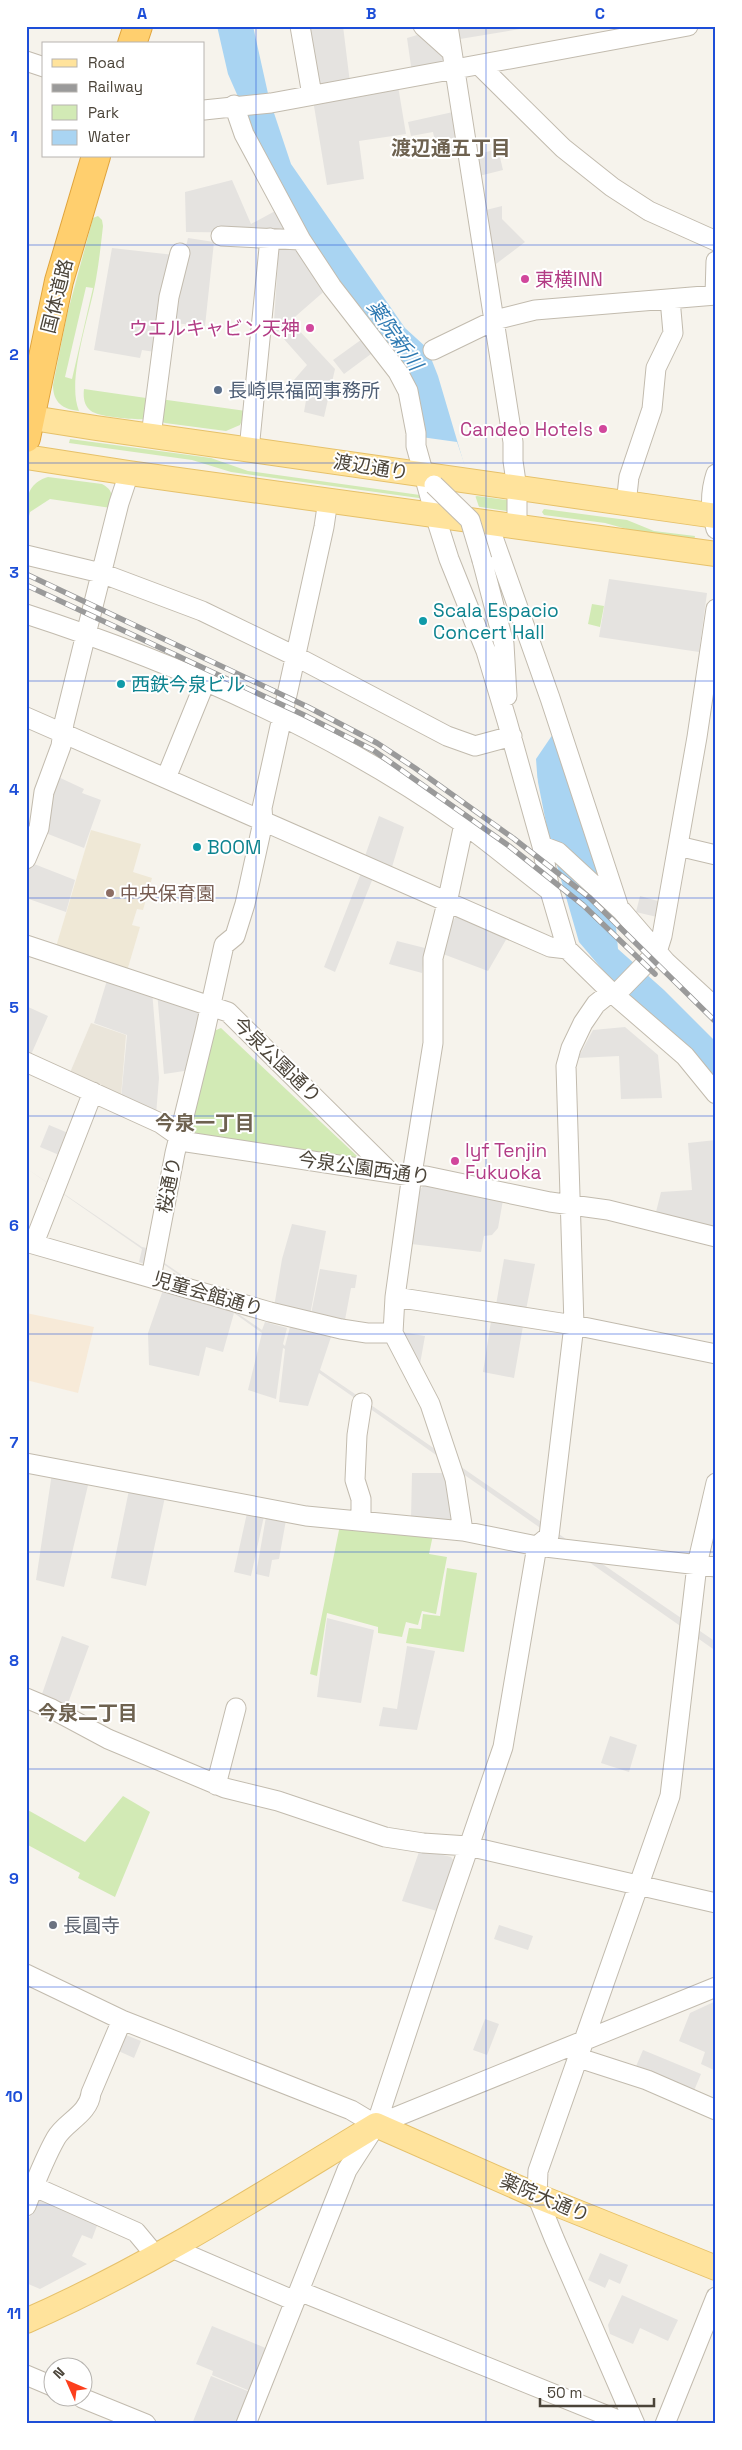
<svg xmlns="http://www.w3.org/2000/svg" width="742" height="2450" font-family="'Space Grotesk','Noto Sans JP',sans-serif">
<rect width="100%" height="100%" fill="#f6f3ec"/>
<path fill="#eae5da" d="M91 1023 126 1035 121 1096 69 1075Z"/>
<path fill="#f7ead8" d="M26 1313 94 1327 78 1393 26 1380Z"/>
<path fill="#efe8d6" d="M91 830 141 844 133 872 152 878 143 910 137 909 132 925 140 927 127 971 55 950Z"/>
<path fill="#d2eab5" fill-rule="evenodd" d="M98 216 102 220 103 226C101 244 99 262 96 279 90 315 66 380 79 411 63 409 53 403 53 385L67 315 93 218ZM86 287 93 288 72 379 65 377Z
M84 389 153 399 146 419C136 420 99 417 91 411 84 406 83 397 84 389Z
M160 399 246 411 240 425 226 431 165 423 162 422Z
M70 439 211 458 248 471 427 496 426 499 231 472 192 460 69 443Z
M48 477 102 484C113 490 113 496 111 508L50 499 30 512 26 528C26 507 23 484 48 477Z
M477 496 513 501V512L474 506V497Z
M544 509 627 520 654 531 695 536 694 541 652 536 605 523 544 515 542 512Z
M592 604 604 606 600 627 588 624Z
M221 1028 357 1156 354 1160 191 1135 186 1128 209 1033Z
M340 1525 433 1535 429 1554 447 1557 436 1614 422 1611 418 1625 406 1622 402 1637 378 1633V1627L327 1613 317 1676 310 1674Z
M447 1568 477 1573 464 1652 406 1643 409 1628 421 1629 423 1614 440 1616Z
M123 1796 150 1812 115 1897 78 1878 80 1873 26 1844V1809L85 1842Z"/>
<path fill="#e5e3e0" d="M308 26H343L350 83 315 90Z
M452 26H538L454 40Z
M424 33 451 66 412 73 407 38Z
M398 86 406 134 359 141 364 179 327 185 313 100Z
M453 112 461 151 438 156 433 132 411 136 408 122Z
M498 149 503 170 479 176 474 155Z
M232 180 251 224 277 210 291 233 186 232 185 192Z
M502 206V219L525 242 496 264 486 210Z
M188 238 214 242 205 326 173 323 174 298Z
M279 245 300 246 328 288 273 336Z
M112 248 174 255 155 352 142 350 140 358 94 350Z
M295 326 335 369 324 417 304 412 309 383 294 380 307 365 283 338Z
M365 337 375 351 344 374 333 360Z
M609 579 707 593 699 652 599 637Z
M54 775 84 789 82 793 101 800 84 848 43 832Z
M379 816 404 827 392 867 365 856Z
M29 862 75 880 66 912 26 898V870Z
M361 873 373 878 335 972 324 967Z
M640 896 665 903 661 918 636 912Z
M457 915 507 938 488 971 443 954 449 927Z
M397 941 425 948 422 973 389 964Z
M108 977 152 990 159 1078 156 1115 121 1099 127 1035 94 1023Z
M157 991 205 1013 191 1070 164 1074Z
M26 1006 48 1016 30 1057 26 1056Z
M625 1027 658 1055 662 1098 621 1099 619 1056 578 1058 593 1030Z
M49 1125 73 1135 64 1157 40 1147Z
M716 1140V1230L655 1216 661 1192 692 1190 688 1143Z
M26 1168 142 1247 151 1249 150 1253 262 1330 265 1322 287 1328 283 1344 285 1346 290 1327 331 1337 320 1370 716 1642V1651L319 1373 308 1406 279 1402 285 1349 283 1348 276 1399 248 1390 262 1333 234 1313 223 1352 206 1347 199 1376 149 1365 148 1333 164 1287 217 1301 150 1255 147 1265 139 1262 142 1249Z
M425 1184 503 1200 498 1228 492 1235 484 1236 481 1252 411 1244 417 1193Z
M292 1224 326 1231 310 1315 274 1307 282 1259Z
M504 1259 535 1264 526 1310 496 1305Z
M320 1269 357 1275 355 1288H351L344 1325 310 1319Z
M491 1321 523 1326 514 1378 483 1372Z
M401 1332 425 1336 420 1364 412 1362Z
M52 1473 89 1481 64 1587 36 1580Z
M412 1473H448L456 1524 411 1519Z
M129 1490 165 1497 146 1586 111 1578Z
M247 1513 264 1516 251 1576 234 1572Z
M266 1517 286 1520 279 1559 272 1560 269 1577 256 1574Z
M327 1618 374 1630 361 1703 317 1697Z
M62 1636 89 1646 67 1706 41 1697Z
M407 1646 435 1651 417 1730 379 1726 383 1707 397 1709Z
M610 1736 637 1745 629 1772 601 1763Z
M420 1849 451 1857 454 1861 437 1911 402 1901Z
M499 1925 533 1936 528 1950 494 1939Z
M716 2001V2071L701 2064 705 2052 679 2041 690 2013Z
M485 2019 499 2024 487 2055 473 2050Z
M121 2033 141 2041 134 2058 114 2049Z
M643 2050 701 2074 693 2093 634 2071Z
M39 2196 98 2223 92 2239 82 2235 72 2256 87 2264 40 2289 26 2283V2225Z
M600 2253 628 2265 620 2284 609 2279 605 2288 588 2280Z
M622 2295 678 2320 668 2341 640 2328 633 2344 610 2334 608 2325Z
M212 2326 268 2349 250 2391 212 2375 213 2371 196 2364Z
M211 2376 250 2392 237 2424H192Z"/>
<path fill="#a9d4f2" d="M217 26H253L269 98 291 164 405 328 427 348 438 376 501 589 551 726 615 917 618 949 664 990 716 1042V1082L613 982 579 942 549 838 536 772 423 433 410 383 287 208 228 74Z"/>
<path fill="#f6f3ec" d="M421 437 457 442 555 731 536 759 539 800 534 773Z"/>
<g fill="none" stroke-linecap="round" stroke-linejoin="round">
<defs>
<path id="minor" d="M300 26 312 95
M423 26 452 52
M448 26 513 442V461L517 489V528
M26 61 44 67
M479 65 563 148 612 187 649 211 716 241
M234 105 244 134 301 240 332 287 398 372 408 391 416 433V446L435 515 449 559 486 651 507 721 542 846 550 891 567 949 611 992 685 1056 716 1094
M204 110 271 103 688 26
M221 236 301 240
M715 295 716 261
M433 350 495 320 535 310 716 295
M151 436 169 297 180 253
M249 450 270 238
M716 474C710 492 710 510 716 529
M626 504 629 477 652 409 656 368 673 333 670 299
M488 523 550 698 619 908
M26 555 101 573 202 611 295 656 447 736 475 746 512 736
M482 560 504 644 507 696
M26 614C180 664 331 730 464 824 493 845 521 869 550 891
M26 717 550 947 567 949
M166 778 206 680
M464 824 447 903 433 958V1043L412 1174 395 1297 574 1325 716 1354
M542 846 558 852 622 911 666 962 716 1008
M678 846 716 855
M26 859 39 828 44 792 61 746 64 723 84 642 119 503 129 473
M26 945 228 1012 391 1173
M26 1062 160 1123 187 1142 411 1176H426L550 1202 608 1210 716 1237
M26 1242 270 1312 341 1329 367 1333H393
M34 1243 93 1092
M151 1278 175 1153 205 1031 224 945 235 936 245 904 263 822 262 808 324 527 328 500
M395 1297 393 1333 430 1404 455 1479 463 1531 537 1546 716 1567
M26 1463 306 1516 463 1531
M361 1521V1499L355 1480 357 1435 362 1403
M26 1698 52 1709 108 1739 225 1788 278 1801 385 1837 423 1843 468 1846 716 1903
M216 1785 236 1708
M26 1974 122 2020 351 2110 376 2125 716 1987
M579 2058 647 2080 716 2110
M26 2183 136 2232 156 2256
M26 2206C35 2183 44 2159 56 2138 65 2122 89 2114 91 2093L122 2020
M172 2248 295 2301
M299 2291 628 2424
M26 2375 52 2386
M82 2398 146 2424
M246 2424 347 2170 376 2125 447 1910 503 1747 537 1546 549 1536 574 1325 566 1066 571 1048 583 1023 596 1004 611 992 620 990 657 952 662 936 697 737 716 609
M635 2424 554 2238 537 2196 538 2171 670 1796 697 1565 716 1483
M665 2424 716 2297"/>
<path id="major" d="M26 417 96 428 716 516
M26 457 129 473 716 554
M26 2321C149 2267 262 2194 376 2125L537 2196 716 2268"/>
<path id="highway" d="M132 44 138 26
M26 438 59 281 96 156"/>
</defs>
<use href="#minor" stroke="#c2bbae" stroke-width="21"/>
<use href="#major" stroke="#e6c16a" stroke-width="26"/>
<use href="#highway" stroke="#e0a43c" stroke-width="30"/>
<use href="#minor" stroke="#fff" stroke-width="19"/>
<use href="#major" stroke="#ffe39c" stroke-width="24"/>
<use href="#highway" stroke="#ffcf6e" stroke-width="28"/>
<defs>
<path id="rail" d="M26 574 308 707 377 743 415 768 513 838 590 898 716 1022
M26 585 304 715 373 750 509 846 583 905 655 974"/>
</defs>
<use href="#rail" stroke="#9a9a9a" stroke-width="5.5"/>
<use href="#rail" stroke="#fff" stroke-width="4" stroke-dasharray="11" stroke-linecap="butt"/>
<defs>
<path id="minor-bridge" d="M434 485 470 520 482 560"/>
</defs>
<use href="#minor-bridge" stroke="#c2bbae" stroke-width="21" stroke-linecap="butt"/>
<use href="#minor-bridge" stroke="#fff" stroke-width="19"/>
</g>
<path fill="none" stroke="#1d4ed8" stroke-width="1" stroke-opacity="0.55" d="M256 26V2424M486 26V2424M26 245H716M26 463H716M26 681H716M26 898H716M26 1116H716M26 1334H716M26 1552H716M26 1769H716M26 1987H716M26 2205H716"/>
<g fill="#d1479c" stroke="#fff" stroke-width="2">
<circle cx="525" cy="279" r="5"/>
<circle cx="310" cy="328" r="5"/>
<circle cx="603" cy="429" r="5"/>
<circle cx="455" cy="1161" r="5"/>
</g>
<circle fill="#5c6f8a" stroke="#fff" stroke-width="2" cx="218" cy="390" r="5"/>
<g fill="#0f9aa8" stroke="#fff" stroke-width="2">
<circle cx="423" cy="621" r="5"/>
<circle cx="121" cy="684" r="5"/>
<circle cx="197" cy="847" r="5"/>
</g>
<circle fill="#8d6e63" stroke="#fff" stroke-width="2" cx="110" cy="893" r="5"/>
<circle fill="#6b7280" stroke="#fff" stroke-width="2" cx="53" cy="1925" r="5"/>
<g text-anchor="middle" dominant-baseline="central" stroke-width="4" stroke-linejoin="round" paint-order="stroke">
<g font-size="19" fill="#b23c85" stroke="#fff" text-anchor="start">
<text x="535" y="279">東横INN</text>
<text x="300" y="328" text-anchor="end">ウエルキャビン天神</text>
<text x="593" y="429" text-anchor="end">Candeo Hotels</text>
<text x="465" y="1150">lyf Tenjin<tspan x="465" dy="22">Fukuoka</tspan></text>
</g>
<g font-size="19" fill="#4b4439" stroke="#fff">
<text transform="translate(57 296) rotate(-76)">国体道路</text>
<text transform="translate(371 467) rotate(9)">渡辺通り</text>
<text transform="translate(277 1060) rotate(44)">今泉公園通り</text>
<text transform="translate(364 1168) rotate(8)">今泉公園西通り</text>
<text transform="translate(169 1185) rotate(-79)">桜通り</text>
<text transform="translate(208 1294) rotate(16)">児童会館通り</text>
<text transform="translate(545 2198) rotate(23)">薬院大通り</text>
</g>
<g font-size="19" fill="#4e5e75" stroke="#fff" text-anchor="start">
<text x="228" y="390">長崎県福岡事務所</text>
</g>
<g font-size="19" fill="#0d838f" stroke="#fff" text-anchor="start">
<text x="433" y="610">Scala Espacio<tspan x="433" dy="22">Concert Hall</tspan></text>
<text x="131" y="684">西鉄今泉ビル</text>
<text x="207" y="847">BOOM</text>
</g>
<g font-size="19" fill="#785e54" stroke="#fff" text-anchor="start">
<text x="120" y="893">中央保育園</text>
</g>
<g font-size="19" fill="#5b616d" stroke="#fff" text-anchor="start">
<text x="63" y="1925">長圓寺</text>
</g>
<g font-size="20" font-weight="bold" fill="#6e6250" stroke="#fff">
<text x="451" y="148">渡辺通五丁目</text>
<text x="205" y="1123">今泉一丁目</text>
<text x="88" y="1713">今泉二丁目</text>
</g>
<g font-size="20" font-style="italic" fill="#2e7ab2" stroke="#fff">
<text transform="translate(395 335) rotate(55)">薬院新川</text>
</g>
</g>
<rect width="742" height="2450" fill="none" stroke="#ffffff" stroke-width="55"/>
<rect x="42" y="42" width="162" height="115" fill="#ffffff" stroke="#b7b4b0"/>
<rect x="52" y="59" width="25" height="8" fill="#ffe39c" stroke="#b7b4b0"/>
<text x="88" y="68" font-size="15" fill="#4b4439">Road</text>
<rect x="52" y="84" width="25" height="8" fill="#9a9a9a" stroke="#b7b4b0"/>
<text x="88" y="92" font-size="15" fill="#4b4439">Railway</text>
<rect x="52" y="105" width="25" height="15" fill="#d2eab5" stroke="#b7b4b0"/>
<text x="88" y="118" font-size="15" fill="#4b4439">Park</text>
<rect x="52" y="130" width="25" height="15" fill="#a9d4f2" stroke="#b7b4b0"/>
<text x="88" y="142" font-size="15" fill="#4b4439">Water</text>
<g transform="translate(68 2382) rotate(315)"><circle r="24" fill="#ffffff" stroke="#b7b4b0"/>
<path d="M0-4L9 19L0 12L-9 19Z" fill="#fc3f1d"/>
<text y="-8" font-size="14" font-weight="bold" text-anchor="middle" fill="#4b4439">N</text>
</g>
<path d="M540 2398v8h114v-8" fill="none" stroke="#4b4439" stroke-width="2.5"/>
<text x="547" y="2398" font-size="15" fill="#4b4439" stroke="#ffffff" stroke-width="4" paint-order="stroke">50 m</text>
<rect x="28" y="28" width="686" height="2394" fill="none" stroke="#1d4ed8" stroke-width="2"/>
<g font-size="16" text-anchor="middle" font-weight="bold" fill="#1d4ed8">
<text x="142" y="19">A</text>
<text x="371" y="19">B</text>
<text x="600" y="19">C</text>
<text x="14" y="142">1</text>
<text x="14" y="360">2</text>
<text x="14" y="578">3</text>
<text x="14" y="795">4</text>
<text x="14" y="1013">5</text>
<text x="14" y="1231">6</text>
<text x="14" y="1448">7</text>
<text x="14" y="1666">8</text>
<text x="14" y="1884">9</text>
<text x="14" y="2102">10</text>
<text x="14" y="2319">11</text>
</g>
</svg>
